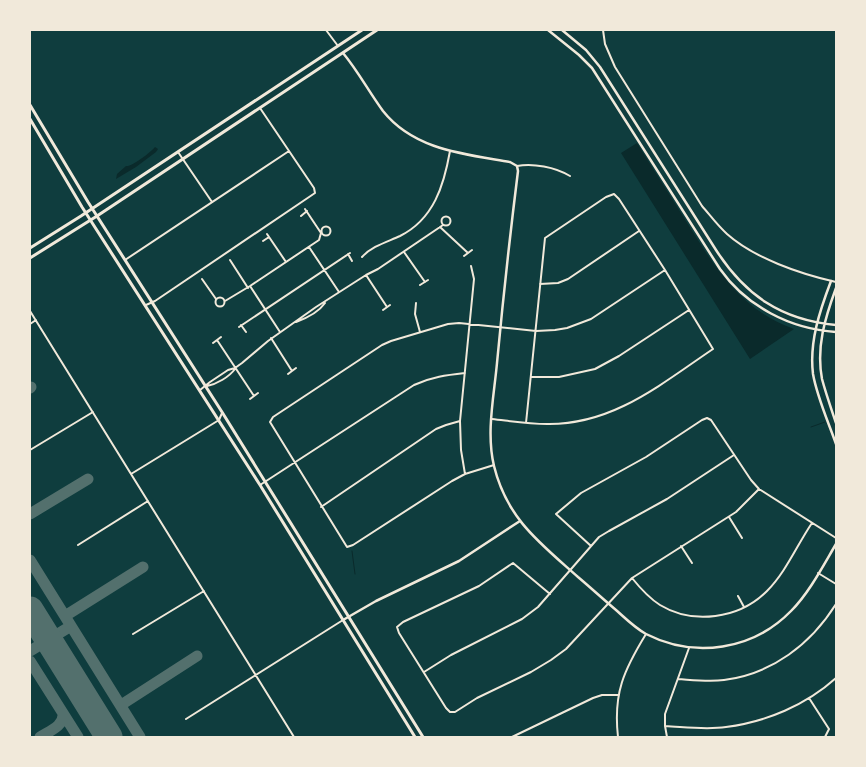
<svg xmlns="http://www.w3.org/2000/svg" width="866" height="767" font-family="Barlow,sans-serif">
<rect width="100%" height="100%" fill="#0f3d3e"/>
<path fill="#0a2a2b" d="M637 143C653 169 670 195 686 221 715 267 739 309 794 329L750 359 621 153Z
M155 147 158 149 156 152 136 167 116 179 117 174 126 166C132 167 151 152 155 147Z"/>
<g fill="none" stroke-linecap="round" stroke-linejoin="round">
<path stroke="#0a2a2b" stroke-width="1" d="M811 427 825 422
M352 551 355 574"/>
<path stroke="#53706d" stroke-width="11" d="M30 388 31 387
M30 514 88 479
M30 560 140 737
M65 616 143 567
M30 651 71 626
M30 661 78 737
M121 705 197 656
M40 737C49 731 64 726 63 714"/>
<path stroke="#53706d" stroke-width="27" d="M30 610 109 737"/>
<path stroke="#f1e9da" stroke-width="2" d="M326 30 338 46
M603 30 605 44 615 67 702 206C710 215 717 225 727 234 754 258 800 274 836 282
M178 152 212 202
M517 166C533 163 555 167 570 176
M301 216 307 211
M441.5 221a4.5 4.5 0 1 1 9 0a4.5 4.5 0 1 1-9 0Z
M321.5 231a4.5 4.5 0 1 1 9 0a4.5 4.5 0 1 1-9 0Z
M440 227 468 253
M267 234 286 262
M263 241 269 237
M309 247 339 292
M404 252 425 282
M348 254 352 261
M464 256 472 250
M362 257C372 246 387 242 400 236 434 219 444 185 450 151
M125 260 289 151
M230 260 248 288
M366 275 387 307
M202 279 216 299
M540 284 558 283 568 279 639 231
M420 285 428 280
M250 286 280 332
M215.5 302a4.5 4.5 0 1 1 9 0a4.5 4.5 0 1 1-9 0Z
M225 301 250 286 319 240 321 233 305 209
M416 303 415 314 420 332
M146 305 155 301 315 193 314 188 260 108
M383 310 390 305
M30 311 294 737
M296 322C307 318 318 313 325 303
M30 324 36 320
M241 325 246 332
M239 327 350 253
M271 338 292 371
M217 340 254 396
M213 343 221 337
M288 374 296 368
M531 377H559L595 369 619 356 689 310
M207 386C217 384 229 377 235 369
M200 390 210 382 228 370 235 368 242 363 268 341 316 307 366 275 378 269 443 225
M250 399 258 393
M492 419C510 421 528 424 547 424 613 425 661 384 713 349L665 270 619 199 614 194 606 197 545 238 526 423
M30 450 93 412
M494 465 465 474 452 481 353 545 347 547 270 422 273 417 382 345 391 341 448 324 459 323 536 331 555 330 567 328 591 319 665 270
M131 474 219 420 222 413
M465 474 461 450 460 421 474 279 471 266
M260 485 414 385C431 377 447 375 465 373
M321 507 436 429 446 425 460 421
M729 517 742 538
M78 545 148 501
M591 546 556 514 581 493 646 457 702 420 707 418 711 420 751 480 759 489 836 538
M681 546 692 563
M818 573 836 584
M632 578C640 588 649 598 660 605 693 625 739 619 767 591 786 572 797 545 812 523
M550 594 513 563 479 586 403 622 397 627 399 633 446 708 450 712H455L477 698 531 672 551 660 566 649 632 578 736 512 759 489
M738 596 744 607
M133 634 204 591
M424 672 451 655 522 619 538 607 599 537 609 531 667 499 734 455
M678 679C693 680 709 682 724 680 772 674 811 644 836 604
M809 698 829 729 825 737
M186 719 343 620
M665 726C685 727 706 730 726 727 766 722 806 705 836 678
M366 737H367
M512 737 593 698 602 695H619
M618 737C613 693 624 670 646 634
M667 737 665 726V714L689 648"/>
<path stroke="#f1e9da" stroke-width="2.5" d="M548 30 579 55 592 68 720 269C746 306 790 329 836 332
M562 30 586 50 600 67 716 250C745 295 781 320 836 325
M343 53C358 71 369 92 383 111 414 150 464 154 510 162L517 166 518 171C510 235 503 299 497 363 494 396 486 433 494 466 507 519 540 543 578 577 591 588 603 599 616 610 626 619 635 628 646 634 695 659 753 650 791 611 809 593 823 566 836 544
M831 281C820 310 809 342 813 374 817 397 828 421 836 444
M836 288C825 318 816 347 822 379 826 394 831 408 836 423
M343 620 376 601 459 561 520 521"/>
<path stroke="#f1e9da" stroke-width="3" d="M30 105 88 202 222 412 423 737
M30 119 82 207 260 485 415 737
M30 248 81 216 362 30
M30 258 97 216 377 30"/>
</g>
<rect width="866" height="767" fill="none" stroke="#f1e9da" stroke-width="62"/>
</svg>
